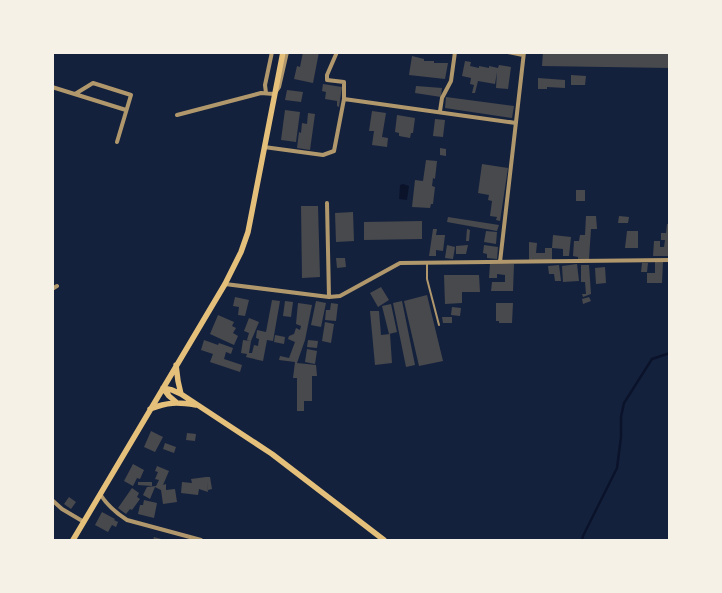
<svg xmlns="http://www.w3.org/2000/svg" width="722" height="593" font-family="Karla,sans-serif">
<rect width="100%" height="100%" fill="#14213d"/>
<path fill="#0b132b" d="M403 184 409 186 407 200 399 199 400 185Z"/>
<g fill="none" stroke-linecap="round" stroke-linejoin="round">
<path stroke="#0b132b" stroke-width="2.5" d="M582 540 583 536 617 468 621 437V417L624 403 652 359 670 353"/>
</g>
<path fill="#48494c" d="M303 52H319L313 83 294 79 297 66 300 67Z
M543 52H670V68L542 66Z
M412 56 424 59V61H434V63H448L445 79 409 75Z
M465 61 471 62 470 66 479 68V66L489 68V66L498 68 499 65 511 67 508 89 496 88 497 72 495 84 478 81 475 93H472L474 85 470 84 471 78 462 76Z
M571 75 586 76 585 85H571Z
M538 78 565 80V88L547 87V89H538Z
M323 84 342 87 339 107 337 106V101L325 99 326 92 322 91Z
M416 86 442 88 441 97 415 93Z
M287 90 303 92 301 102 285 100Z
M446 97 514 106 512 118 445 108Z
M285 110 300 112 296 142 281 140Z
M372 111 386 113 382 137 388 138 387 147 372 145 374 131H369Z
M308 113 315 114 310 150 297 148 299 132 301 133 302 123 307 124Z
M397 115 415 118 413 133H411L410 138 399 136V133L395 132Z
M435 119 445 120 443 137 433 136Z
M440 148 446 149V156L440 155Z
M426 160 437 161 435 179 433 178 432 186 435 187 433 204H431L430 208 412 207 415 180 423 181Z
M482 164 508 168 500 221 496 220 497 217 490 216 492 201 488 200 489 195 478 193Z
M576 190H585V201H576Z
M301 206H318L320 277 302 278Z
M353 212 354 241 336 242 335 213Z
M586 216H596L597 229H591L589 259H578V257L573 256 574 241H579L580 235H585Z
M619 216 629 217 628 223H618Z
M448 217 499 225 497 231 447 222Z
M422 221V239L364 240V222Z
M667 224H670V256H653L654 241H660V247H664L665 240H661V233H666Z
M433 229H437L436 235H445L443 251 436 250V256H429Z
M467 229 470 230 469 241H466Z
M486 231 497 232 496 244 484 242Z
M627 231H638V248H625Z
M553 235 571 237 569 256H563V249L552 248Z
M529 242 537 243 536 253H545V248H552V261L529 260Z
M447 245 455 247 453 259 445 258Z
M468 245 466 254H456V246Z
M484 245 498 247 497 259 487 258V254L483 253Z
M336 258H345L346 267 337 268Z
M655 262H663L662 283H647V273H655Z
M642 263H648L647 272H641Z
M490 264H514L513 291H491L492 282H505V275L497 274V278H489Z
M577 264 579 281 563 282 562 266Z
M559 265 561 281H555L554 274H549L548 266Z
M581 265H589L591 294 583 297 582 294H586L585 282H581Z
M605 267 606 283 596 284 595 268Z
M444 275H479L480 292H462V303L445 304Z
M381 287 389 300 378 307 370 293Z
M427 295 443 361 419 366 404 301Z
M235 297 249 300 245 316 238 315 239 307 233 306Z
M589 297 591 301 583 304 582 299Z
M272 300 280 301 273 341 267 340 263 361 246 357 247 354 241 353 243 340 251 341 247 340 249 333 244 331 249 318 259 322 251 341 249 353H252L254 345 258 346 259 339 256 338 257 330 266 332Z
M285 301 293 302 291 317 283 316Z
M316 301 326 303 321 327 311 325Z
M402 301 415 365 406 367 393 303Z
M298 303 312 305 305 340 297 363 316 365 317 376H312V401H304V411H297V378H293L295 362 279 360 280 356 289 358 295 342 288 339 289 336 294 334 296 328 300 330 301 326 296 324Z
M331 303 338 304 336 321 325 320 326 310H330Z
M496 303H513L512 323H499V321H496Z
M391 304 397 332 389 334 382 306Z
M452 307 461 308 460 316 451 315Z
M370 311H379L381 335 390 334 392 363 375 365Z
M218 315 234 322 232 326 236 328 233 333 238 336 234 345 210 334Z
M442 317H452V323H443Z
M325 322 334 324 331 343 322 341Z
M275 335 285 337 284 344 274 342Z
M204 340 218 345 219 343 233 348 231 354 226 352 224 359 242 365 240 372 210 362 213 354 201 350Z
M308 340 318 341 317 348 307 347Z
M307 349 317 351 315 364 305 362Z
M151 431 163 437 155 452 144 447Z
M187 433 196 434 195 441 186 440Z
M165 443 176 447 174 453 163 449Z
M133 464 144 470 140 479 137 478 133 486 124 481Z
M157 466 169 471 163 485 166 484V490L175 489 177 502 163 504 161 490 155 487 150 499 143 495 147 487 156 486 159 480 155 479 158 472 155 471Z
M206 477H210L212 489 208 490 207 481 208 492 199 489 198 495 181 493 182 482 192 483 191 479Z
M138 482H152V486L138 485Z
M132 488 139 493 137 497 140 499 132 510 130 509 126 514 118 508Z
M69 497 76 502 71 509 64 504Z
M144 500 157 503 154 518 138 514 140 505H143Z
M102 512 115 519 114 520 118 522 116 527 112 525 108 532 95 525Z
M154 537 165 540H153Z"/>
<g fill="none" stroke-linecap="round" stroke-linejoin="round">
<path stroke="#b1986c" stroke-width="2" d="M427 263V279L439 325"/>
<path stroke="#b1986c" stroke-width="4" d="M508 52 523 55
M52 87 126 110
M266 93 265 85 272 52
M75 94 93 83 131 95 117 142
M344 99 516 123
M440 111 442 98 451 81 455 52
M177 115 261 93 274 94 279 87 287 52
M264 147 323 155 334 151 344 99V82L327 80V75L337 52
M327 203 329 297
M500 262 524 52
M225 284 329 297 340 296 400 263 670 260
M52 289 57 286
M52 450V457
M100 494C107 505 116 513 127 520L201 540
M52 500 62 509 84 522"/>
<path stroke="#e5c07b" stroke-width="5.5" d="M176 365 178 381 181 394
M163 388 172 390 181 394 272 454 384 540
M163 388 169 396 176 402
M150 409C168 402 177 402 196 405
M73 540 225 284 241 252 248 232 283 52"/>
</g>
<rect width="722" height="593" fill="none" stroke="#f6f1e7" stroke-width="108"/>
</svg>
